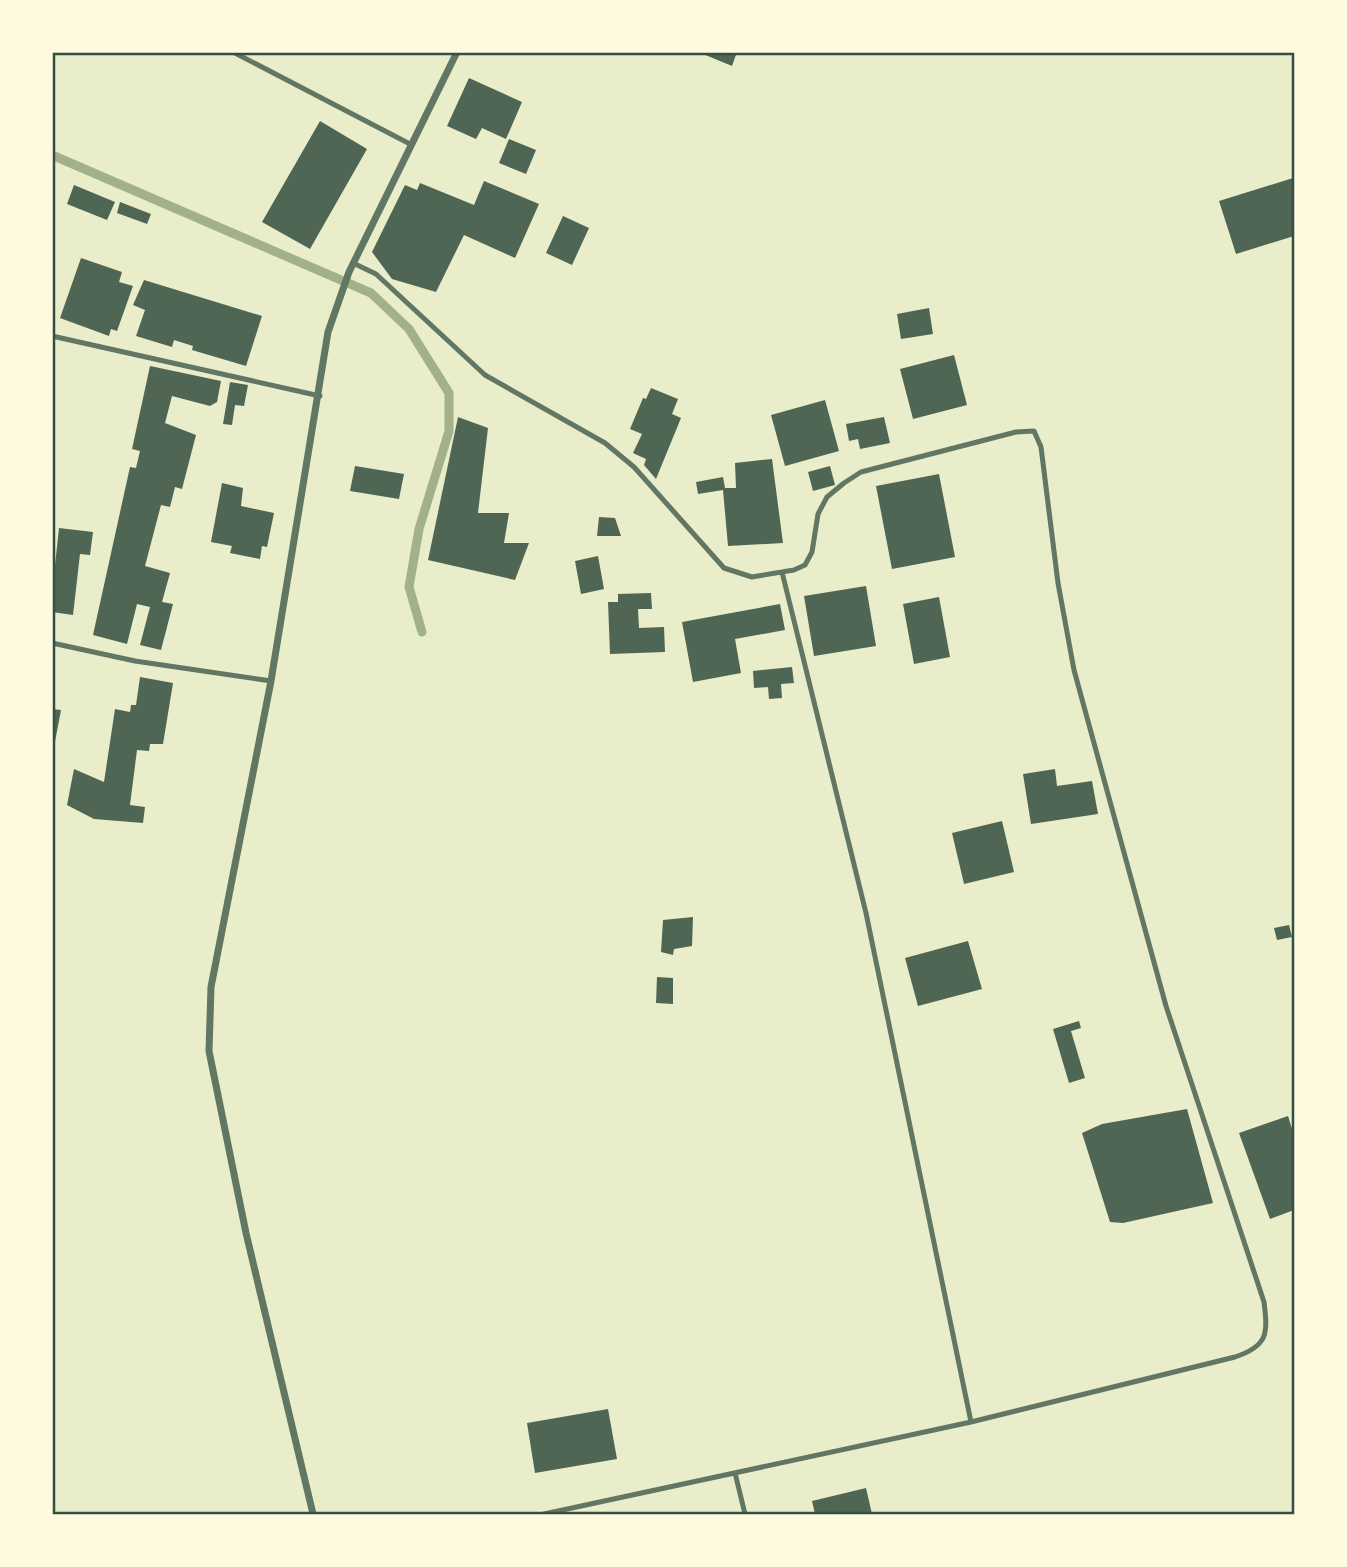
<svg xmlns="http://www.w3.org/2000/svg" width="1347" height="1567" font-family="'Space Grotesk',sans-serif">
<rect width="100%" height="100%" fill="#e9edc9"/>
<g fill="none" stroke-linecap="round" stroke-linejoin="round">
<path stroke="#a3b18a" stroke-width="9" d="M52 155 371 293 409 329 449 393V431L419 529 409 587 422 632"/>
</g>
<path fill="#4f6655" d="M698 52H737L732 66Z
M469 78 522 102 506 139 482 128 476 139 447 126Z
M320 121 367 149 310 249 262 222Z
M509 139 536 150 526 174 499 163Z
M1293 178 1294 236 1236 254 1219 201Z
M484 181 539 204 515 258 464 235 436 292 392 279 372 252 405 185 417 190 420 183 474 205Z
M74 185 115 202 107 220 67 204Z
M120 202 151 214 147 224 117 213Z
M563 216 589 228 572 265 546 253Z
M81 258 122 272 119 282 133 286 117 331 111 329 109 336 60 318Z
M144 280 262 316 246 366 192 350 193 346 174 340 172 347 136 336 145 310 133 305Z
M929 308 933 334 901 339 897 314Z
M954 355 967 405 913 419 900 369Z
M150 366 221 381 217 402 210 406 172 396 165 423 196 435 182 489 175 487 170 507 161 505 145 566 170 573 162 602 173 604 161 650 140 645 150 607 137 604 127 644 93 635 130 467 136 468 140 451 132 449Z
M230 382 248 385 244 406 235 405 232 425 223 424Z
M651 388 678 399 672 414 681 418 656 479 644 465 646 459 633 453 642 434 630 429 643 398 646 399Z
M825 400 839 451 785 466 771 415Z
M458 417 488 428 478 513H509L504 543H529L515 580 428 560Z
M884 417 890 443 860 449 858 439 849 441 846 424Z
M772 459 783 543 728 546 723 490 698 494 696 482 723 477 725 488H736L735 463Z
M355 466 404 474 399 499 350 491Z
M830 466 835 485 813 491 808 472Z
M939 474 955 557 892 569 876 486Z
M222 483 243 488 241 506 274 513 267 547 262 546 260 559 230 553 232 546 211 542Z
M599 517 615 518 621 536H597Z
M59 528 93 532 90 555 80 554 73 615 52 612V565H55Z
M598 556 604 589 581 594 575 561Z
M866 586 876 646 814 656 804 596Z
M651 593 652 609H638L639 628 664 627 665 652 610 654 608 602H618V594Z
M939 597 950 657 914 664 903 604Z
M780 604 785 630 735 639 741 673 693 682 682 622Z
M792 667 794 683 781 684 782 698 769 699 768 687 754 688 753 671Z
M140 677 173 683 163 744H150L149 751 137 750 130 805 145 807 143 823 94 819 67 805 74 769 104 782 115 709 130 712 131 705H136Z
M52 709 61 710 54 747H52Z
M1055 769 1057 786 1092 781 1098 814 1031 824 1023 774Z
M1002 821 1014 872 964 884 952 833Z
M693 917 692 946 674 949 673 955 661 952 663 920Z
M1289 925 1292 937 1277 940 1274 928Z
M968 941 982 989 918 1006 905 958Z
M657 977 673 978V1004L656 1003Z
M1079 1021 1081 1028 1071 1031 1085 1078 1069 1083 1053 1029Z
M1187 1109 1213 1203 1123 1223 1110 1222 1082 1133 1102 1124Z
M1288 1116 1294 1135V1210L1270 1219 1239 1133Z
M608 1409 617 1459 535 1473 527 1423Z
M866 1488 872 1514H815L812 1501Z"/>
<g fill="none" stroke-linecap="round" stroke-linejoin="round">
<path stroke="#617663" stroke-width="5" d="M233 52 410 144
M353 263 376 274 485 375 605 443 634 467 724 568 752 577 794 570 805 565 812 552 818 514 827 497 844 483 861 472 1016 432 1034 431 1041 447 1058 583 1074 670 1166 1006 1264 1302C1268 1334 1268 1346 1235 1357L971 1422 544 1514
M52 336 320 396
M782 572 866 913 971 1422
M52 643 135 661 271 681
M735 1473 745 1514"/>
<path stroke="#617663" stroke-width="7" d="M313 1514 246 1233 209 1051 211 987 271 681 328 332 349 272 457 52"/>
</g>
<rect width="1347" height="1567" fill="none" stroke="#fefae0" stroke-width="108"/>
<rect x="54" y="54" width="1239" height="1459" fill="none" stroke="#344e41" stroke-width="2.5"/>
</svg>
